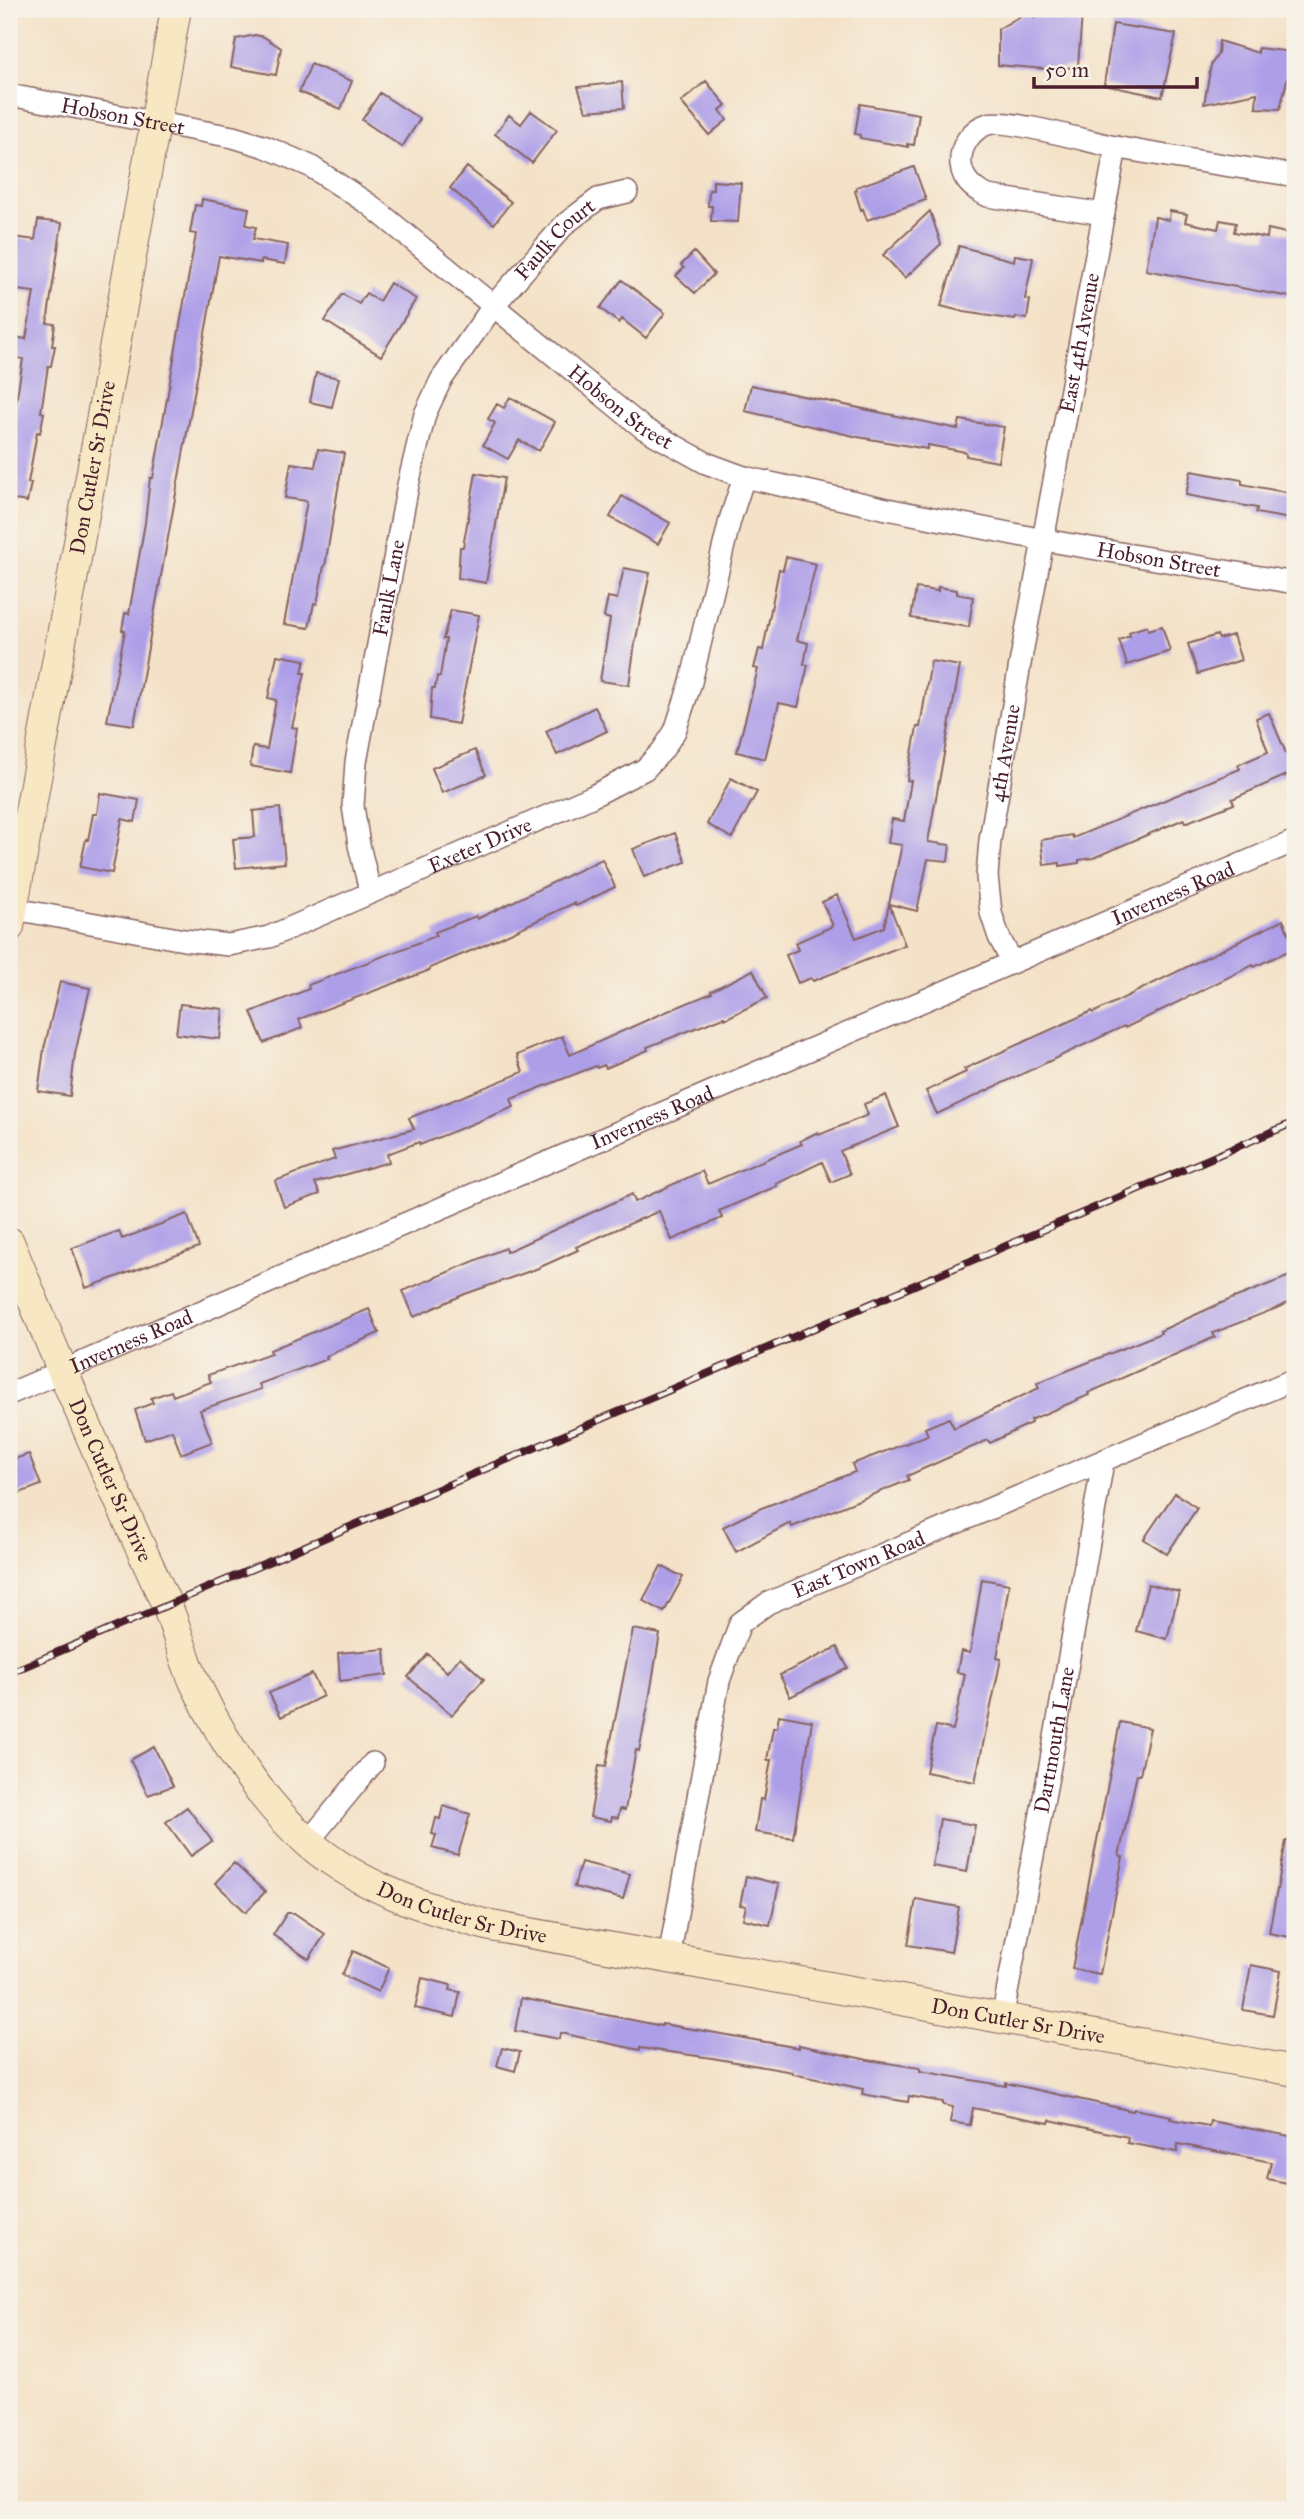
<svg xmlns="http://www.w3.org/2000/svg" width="1304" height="2519" font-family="'IM FELL Great Primer',serif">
<rect width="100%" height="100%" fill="#f7f3e8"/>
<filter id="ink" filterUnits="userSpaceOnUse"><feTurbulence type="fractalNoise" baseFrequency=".0143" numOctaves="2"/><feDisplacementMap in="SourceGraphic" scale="14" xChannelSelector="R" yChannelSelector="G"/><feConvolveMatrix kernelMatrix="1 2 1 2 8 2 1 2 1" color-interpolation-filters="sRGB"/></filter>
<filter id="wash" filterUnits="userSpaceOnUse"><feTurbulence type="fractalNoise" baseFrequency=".00686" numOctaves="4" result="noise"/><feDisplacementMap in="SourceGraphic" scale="28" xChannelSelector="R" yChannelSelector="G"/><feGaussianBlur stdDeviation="1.57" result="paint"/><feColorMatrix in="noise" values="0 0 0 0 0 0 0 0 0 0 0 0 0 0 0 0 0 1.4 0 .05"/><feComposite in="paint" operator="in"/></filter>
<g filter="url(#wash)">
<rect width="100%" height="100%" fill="#f4e2c8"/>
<g id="blocks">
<path fill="#ad9ee8" d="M1033 9H1035L1034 17 1058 10 1082 14 1078 66 1056 70 998 65V29Z
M1113 24 1176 34 1162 97 1104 85Z
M255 35 264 37 281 48 276 75 231 67 236 39Z
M1219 41 1258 53V48L1294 52 1280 109 1256 108 1257 93 1204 104 1211 65 1218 54Z
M311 64 352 81 341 109 299 92Z
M706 81 726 105 720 110 727 120 709 135 681 102Z
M622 82 624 108 586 111 578 87Z
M380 93 420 119 402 147 362 120Z
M860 104 919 114 914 145 907 144 908 147 860 138V135L855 134Z
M531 111 557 130 532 163 495 134 509 115 521 124Z
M467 167 511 202 494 224 450 188Z
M914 167 926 200 867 220 863 209 861 210 855 191 857 190 856 187Z
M713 181 741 183 738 222 711 221 712 206H708L709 190H713Z
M202 199 249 208 246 225 256 227 253 239 288 245 285 264 261 260V263L219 256 134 725 107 721 125 631 122 630 125 613 129 614 145 523 150 478H153L193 251 196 234 190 233 195 205 201 206Z
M930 211 941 244 905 278 883 255Z
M1170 211 1187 214 1185 222 1218 229 1220 220 1236 223 1234 232 1267 238 1268 229 1295 235V298L1146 270 1155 217 1169 220Z
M38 220 62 223 47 323 55 324 52 346H55L51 366H48L41 412 44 413 40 433 37 432 28 483H31L27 502 9 499V446L23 359 9 356V336L26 339 34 292 9 289V266L13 237 35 240Z
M959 246 1014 261 1015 255 1033 258 1025 299 1030 300 1027 319 1016 317 1015 320 964 312 941 306Z
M694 252 714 274 695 293 676 276 684 268 681 265Z
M622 280 665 313 646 338 622 319 619 323 600 308Z
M390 283 416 299 381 356 325 321 342 294 359 304 366 293 379 301Z
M316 373 339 378 332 407 310 402Z
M751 385 958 429 960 420 1004 427 998 462 966 456V452L928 445 927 449 858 437 745 411Z
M510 397 555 422 539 451 519 440 508 459 483 445 495 423 488 419 497 404 504 408Z
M318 449 344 453 325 566H324L317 604 314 603 309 628 284 624 307 501 285 498 291 463 315 467Z
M1191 471 1242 480V484L1295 494V520L1256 513 1257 508 1186 495Z
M476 473 504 478 486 583 458 578 460 547H463Z
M622 496 670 523 658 544 610 517Z
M786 557 816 564 797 640 808 643 804 664 808 665 798 707 779 703 765 759 737 752 758 669 754 668 759 649 763 650 779 569 783 570Z
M624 568 650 573 635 643 629 685 600 681 610 619 604 617 608 597 617 599Z
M938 587 957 590V594L973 597 969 627 911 618 916 588 938 591Z
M451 610 479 615 458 724 430 719 432 688H435L437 676 440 677 446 639H443Z
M1147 626 1148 630 1162 626 1170 651 1127 665 1119 640 1130 636 1129 632Z
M1217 635 1219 639 1233 635 1241 660 1198 674 1188 644Z
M277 655 305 660 302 673H305L292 727 297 728 290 773 250 766 253 747 267 749 276 700 268 698Z
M931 661 960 666 928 842 950 845 948 861 928 859 917 911 889 904 905 945 813 981 811 978 798 983 786 955 798 950 795 943 833 926 822 902 837 895 856 938 884 927 902 845 888 843 892 819 904 821 911 781 907 780 917 727H920Z
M595 707 607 731 557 755 546 731Z
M1269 713 1294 772 1232 799 1234 804 1185 823 1184 819 1093 858 1079 860V863L1060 866V863L1044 865 1041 840 1072 835 1073 838 1240 769 1238 765 1268 752 1256 718Z
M475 750 486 775 442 793 432 768Z
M731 778 757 792 732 838 707 824Z
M100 793 139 800 135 822 122 819 112 873 80 867 86 839 88 840 93 814H97Z
M280 808 285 863 236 868 233 839 255 837 253 811Z
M675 833 686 862 644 877 633 849Z
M602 859 615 887 576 906 574 903 487 944 430 968V970L299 1019 302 1028 264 1043 251 1012 309 989 308 985 436 936 435 932 476 916 477 919Z
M1283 920 1295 948 1254 967 1253 965 1125 1028 1124 1026 937 1114 926 1091 966 1072 964 1069 1092 1011 1093 1013Z
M753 970 767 998 725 1019 724 1017 647 1047 648 1050 606 1068 604 1065 597 1068 596 1066 511 1099 514 1107 420 1145 419 1142 387 1154 389 1162 315 1183 320 1194 284 1207 275 1181 335 1159 332 1151 414 1129 409 1118 523 1072 517 1055 562 1036 570 1055 656 1016 712 993 711 991Z
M60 982 90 988 75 1054 70 1096 38 1091 44 1049Z
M180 1004 223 1009 220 1039 176 1034Z
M886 1095 899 1127 840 1151 850 1174 831 1182 822 1162 776 1184 777 1186 719 1211 722 1218 672 1240 659 1211 576 1247 578 1250 536 1269 465 1294 414 1317 403 1291 505 1248 506 1252 632 1194 635 1202 702 1171 708 1184 802 1144 800 1141 818 1132 819 1135 868 1115 864 1104Z
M187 1214 199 1247 86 1288 72 1248 119 1231 122 1239Z
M1295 1274V1299L1282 1306 1213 1333 1215 1337 1088 1393 1089 1395 1030 1420 1031 1423 990 1443 988 1440 907 1476 909 1480 792 1527 790 1523 736 1552 723 1527 759 1509 855 1472 852 1464 928 1435 925 1428 949 1418 954 1428 1039 1388 1037 1383 1161 1333 1160 1331 1219 1304Z
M369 1309 379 1333 326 1356 327 1359 259 1384 261 1389 200 1410 212 1442 181 1454 172 1430 145 1440 135 1410 153 1403 151 1398 171 1391 173 1396 211 1382 208 1375 271 1353 270 1350Z
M29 1454 41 1485 9 1497V1461Z
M1175 1493 1197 1508 1167 1554 1144 1539Z
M661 1566 683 1577 664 1612 643 1600Z
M982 1579 1009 1584 997 1658 1001 1659 975 1782 926 1772 936 1726 953 1730 965 1674 957 1672 961 1651 970 1653Z
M1148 1584 1179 1592 1167 1639 1136 1631Z
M633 1629 660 1634 648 1706 639 1751 636 1750 625 1810 620 1809 618 1818 612 1817 611 1821 590 1817 599 1765 606 1766Z
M837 1647 848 1668 790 1697 780 1675Z
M385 1649 387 1675 340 1681 338 1653Z
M428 1654 447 1672 460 1657 484 1679 452 1715 408 1677Z
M312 1674 323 1696 281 1717 269 1693Z
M779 1715 812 1721 793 1838 755 1832 760 1799 764 1800 771 1760H767L773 1728H777Z
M1120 1722 1150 1728 1140 1775 1137 1774 1119 1856 1123 1857 1100 1974 1072 1969Z
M154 1747 173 1786 148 1795 130 1760Z
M443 1806 470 1814 458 1855 432 1848 436 1835 432 1834 436 1818 440 1819Z
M187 1807 212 1841 191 1856 166 1822Z
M940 1819 975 1825 967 1872 932 1866Z
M1286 1841H1295V1938L1269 1933Z
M581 1862 630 1874 623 1899 574 1887Z
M234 1863 265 1892 246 1912 215 1883Z
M746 1876 779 1884 770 1925 743 1919 746 1906 740 1905Z
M916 1899 959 1907 951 1952 908 1945Z
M287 1913H294L325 1934 309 1959 273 1935Z
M353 1951 389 1968 378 1992 342 1975Z
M1251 1965 1281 1971 1273 2015 1243 2010Z
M422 1978 451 1985 450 1990 460 1992 455 2017 415 2008Z
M521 1998 662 2026V2024L716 2033 799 2048V2045L868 2060 920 2068V2071L1006 2086V2083L1133 2111 1134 2109 1171 2116 1170 2119 1209 2126 1210 2121 1295 2137V2182L1289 2180 1288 2183 1267 2179 1271 2162 1178 2144 1177 2152 1127 2143 1128 2137 1050 2120 1049 2123 973 2108 970 2125 950 2122 953 2107 943 2105V2102L909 2096 908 2102 862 2094 863 2089 793 2074V2072L712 2058 640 2048V2050L560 2033 559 2039 515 2031Z
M502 2048 520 2052 515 2071 497 2066Z"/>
</g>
</g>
<g filter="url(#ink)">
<use href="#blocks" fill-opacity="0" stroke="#866362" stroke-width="2"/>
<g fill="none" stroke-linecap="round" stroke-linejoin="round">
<defs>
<g id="street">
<path id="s1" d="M9 95 233 137 266 147 310 166 370 205 643 428 706 463 744 477 887 509 1044 540 1295 583"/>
<path d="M1104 214 988 196C974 190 963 181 961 165 959 147 971 129 988 124 1005 118 1091 142 1115 147 1173 158 1232 166 1290 175L1295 174"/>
<path id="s2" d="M370 891 359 845 353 806 356 762 408 485 425 414 441 380 494 305 565 224 598 199 627 192"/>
<path id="s3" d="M9 908 184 940 229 945 269 937 591 797 645 769 662 751 675 731 691 682 730 520 744 477"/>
<path id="s4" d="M1012 962 999 937 991 913 987 876 990 840 1020 664 1116 147"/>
<path id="s5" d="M9 1394 1295 841"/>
<path d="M308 1842 373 1763"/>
<path id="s6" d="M669 1958 719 1681 740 1623 768 1603 1295 1379"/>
<path id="s7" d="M1002 2019 1050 1766 1103 1462"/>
</g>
<g id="secondary">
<path id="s8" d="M9 927 176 9"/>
<path id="s9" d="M9 1242C58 1363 110 1482 165 1601 177 1628 183 1658 196 1685 224 1743 261 1802 310 1844 362 1888 427 1909 491 1926L1295 2071"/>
</g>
</defs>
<use href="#street" stroke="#866362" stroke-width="24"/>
<use href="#secondary" stroke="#866362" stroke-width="32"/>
<use href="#street" stroke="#fff" stroke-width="21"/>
<use href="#secondary" stroke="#f7e8c3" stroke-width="30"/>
<defs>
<path id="rail" d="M9 1673 1295 1122"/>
</defs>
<use href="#rail" stroke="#4a1f2b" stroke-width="8"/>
<use href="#rail" stroke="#f7f3e8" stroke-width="5" stroke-dasharray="16" stroke-linecap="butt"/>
</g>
</g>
<g text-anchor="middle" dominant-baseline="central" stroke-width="5" stroke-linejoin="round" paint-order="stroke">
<g font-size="21" fill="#4a1f2b" stroke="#f7f3e8">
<text stroke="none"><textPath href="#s1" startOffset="116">Hobson Street</textPath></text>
<text stroke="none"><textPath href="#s2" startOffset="705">Faulk Court</textPath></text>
<text stroke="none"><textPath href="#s4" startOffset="632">East 4th Avenue</textPath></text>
<text stroke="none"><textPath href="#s1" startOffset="704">Hobson Street</textPath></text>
<text stroke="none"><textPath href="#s8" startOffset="467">Don Cutler Sr Drive</textPath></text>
<text stroke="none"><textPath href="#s1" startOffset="1270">Hobson Street</textPath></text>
<text stroke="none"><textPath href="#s2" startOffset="308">Faulk Lane</textPath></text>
<text stroke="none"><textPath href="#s4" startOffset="215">4th Avenue</textPath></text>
<text stroke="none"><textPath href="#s3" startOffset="494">Exeter Drive</textPath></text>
<text stroke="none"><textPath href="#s5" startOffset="1267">Inverness Road</textPath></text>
<text stroke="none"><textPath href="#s5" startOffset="700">Inverness Road</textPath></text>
<text stroke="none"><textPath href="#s5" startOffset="133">Inverness Road</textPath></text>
<text stroke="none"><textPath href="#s9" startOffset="259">Don Cutler Sr Drive</textPath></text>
<text stroke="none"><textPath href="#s6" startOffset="476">East Town Road</textPath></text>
<text stroke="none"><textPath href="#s7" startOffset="284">Dartmouth Lane</textPath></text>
<text stroke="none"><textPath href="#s9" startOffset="847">Don Cutler Sr Drive</textPath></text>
<text stroke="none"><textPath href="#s9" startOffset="1414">Don Cutler Sr Drive</textPath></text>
</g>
</g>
<rect width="1304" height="2519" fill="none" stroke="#f7f3e8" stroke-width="35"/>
<path d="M1034 77v10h163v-10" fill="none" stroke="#4a1f2b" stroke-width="3.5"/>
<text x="1045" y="77" font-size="21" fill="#4a1f2b" stroke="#f7f3e8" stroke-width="5" paint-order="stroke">50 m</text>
</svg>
